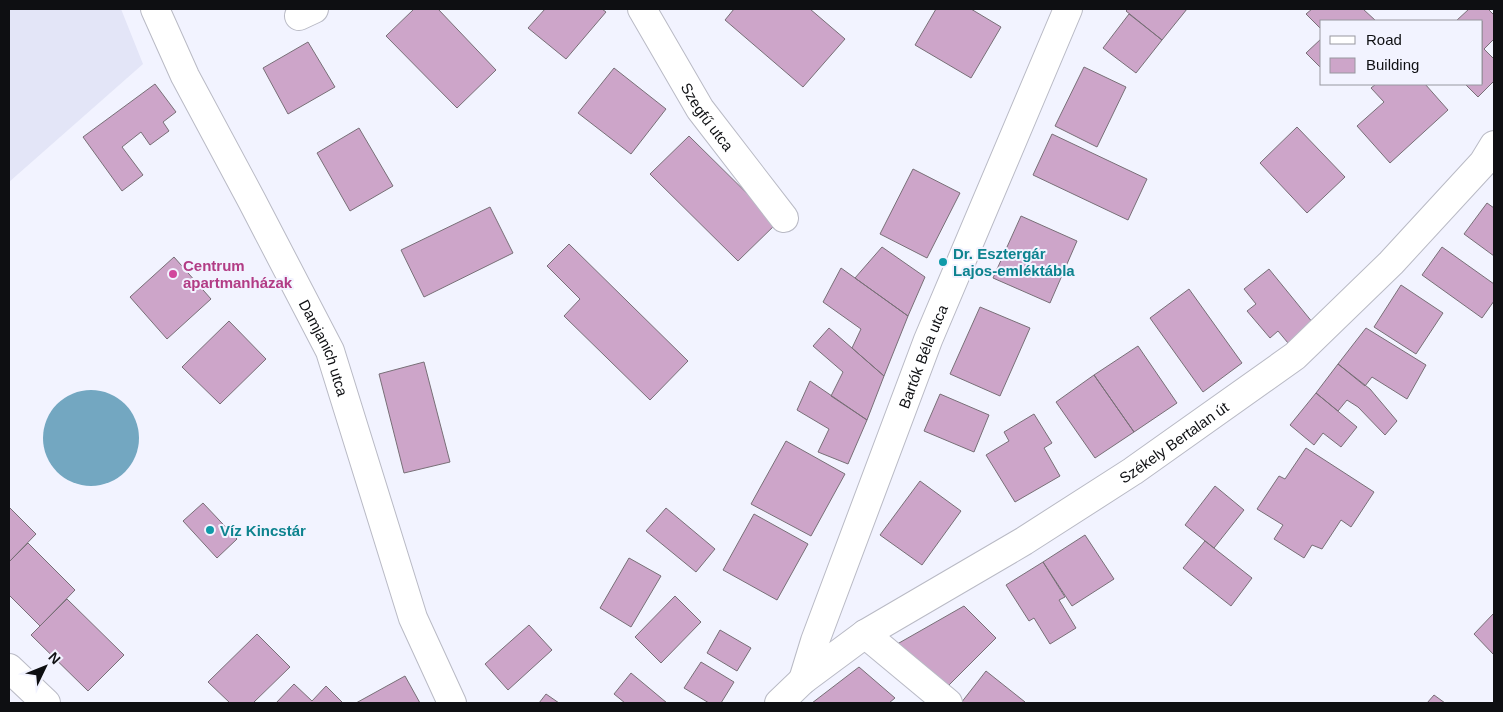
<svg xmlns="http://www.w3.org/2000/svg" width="1503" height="712" font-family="Arial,sans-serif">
<rect width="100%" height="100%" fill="#f2f3ff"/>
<path fill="#e3e5f7" d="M9 9H121L143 64 9 182Z"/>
<path fill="#73a7c1" d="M43 438a48 48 0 1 1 96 0a48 48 0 1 1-96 0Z"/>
<path fill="#cda5c9" stroke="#786f77" d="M414 9H438L496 70 457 108 386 36Z
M545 9H602L606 12 566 59 528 28Z
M734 9H810L845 39 803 87 725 20Z
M936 9H971L1001 27 971 78 915 45Z
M1128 9H1187L1162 40 1126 11Z
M1312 9H1363L1376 21H1322V30L1306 14Z
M1469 9H1488L1494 15V39L1484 49 1494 59V81L1478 97 1465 84H1482V21H1456Z
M1129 14 1162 40 1136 73 1103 48Z
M1322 38V69L1306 53Z
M308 42 335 87 288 114 263 68Z
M1084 67 1126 87 1097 147 1055 126Z
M614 68 666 109 631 154 578 113Z
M155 84 176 112 163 122 169 131 150 145 141 132 122 147 143 175 122 191 83 137Z
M1376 84H1425L1448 110 1390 163 1357 126 1384 102 1371 88Z
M1297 127 1345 177 1307 213 1260 163Z
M359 128 393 186 350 211 317 153Z
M1052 134 1147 179 1128 220 1033 175Z
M689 136 777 223 738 261 650 174Z
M913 169 960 193 927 258 880 234Z
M1487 203 1494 208V256L1464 234Z
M490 207 513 253 424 297 401 250Z
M1021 216 1077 241 1050 303 993 278Z
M569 244 688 361 650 400 564 316 580 299 547 266Z
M882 247 925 277 908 316 855 278Z
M1442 247 1494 284V301L1482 318 1422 275Z
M174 257 211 299 167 339 130 297Z
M841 268 908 316 884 376 852 348 861 329 823 302Z
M1269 269 1313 323 1288 343 1278 331 1270 338 1247 311 1256 304 1244 289Z
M1401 285 1443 313 1416 354 1374 327Z
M1189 289 1242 363 1203 392 1150 318Z
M980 307 1030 328 1000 396 950 374Z
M229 321 266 359 220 404 182 367Z
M829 328 884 376 867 420 831 396 843 372 813 346Z
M1366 328 1426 365 1407 399 1372 377 1365 386 1338 364Z
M1138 346 1177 403 1134 432 1094 375Z
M424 362 450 462 404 473 379 374Z
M1338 364 1370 389 1397 421 1385 435 1358 407 1347 400 1338 411 1316 393Z
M1094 375 1134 432 1095 458 1056 402Z
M810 381 867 420 848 464 818 452 829 429 797 410Z
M1316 393 1357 427 1341 447 1323 433 1314 445 1290 425Z
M940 394 989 415 974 452 924 431Z
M1034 414 1052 443 1044 448 1060 476 1015 502 986 455 1009 441 1004 432Z
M786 441 845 474 811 536 751 504Z
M1306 448 1374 492 1351 527 1341 520 1322 549 1312 545 1304 558 1274 539 1283 525 1257 509 1279 476 1285 479Z
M920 481 961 511 922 565 880 535Z
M1215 486 1244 510 1214 548 1185 525Z
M203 503 237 539 217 558 183 521Z
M9 507 36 534 9 562Z
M666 508 715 549 696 572 646 531Z
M754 514 808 544 777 600 723 570Z
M1085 535 1114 579 1072 606 1043 562Z
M1205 541 1252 578 1231 606 1183 568Z
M28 543 75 590 40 626 9 595V562Z
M629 558 661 576 631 627 600 608Z
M1043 562 1065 597 1059 600 1076 628 1050 644 1034 618 1029 621 1006 585Z
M675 596 701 622 661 663 635 637Z
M67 599 124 655 88 691 31 635Z
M964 606 996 638 943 691 892 647Z
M1494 613V655L1474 634Z
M529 625 552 650 508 690 485 664Z
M720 630 751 648 737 671 707 653Z
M257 634 290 667 253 703H230L208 682Z
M701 662 734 682 721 703H709L684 688Z
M859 667 895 698 889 703H812Z
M986 671 1025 702 1024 703H961Z
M631 673 667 703H625L614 694Z
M405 676 420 703H356Z
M294 684 312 701 326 686 343 703H276Z
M546 694 559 703H539Z
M1434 695 1445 703H1427Z"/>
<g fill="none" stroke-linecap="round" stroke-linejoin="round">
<defs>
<g id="street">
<path id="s1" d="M155 9 185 76 252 201 330 351 413 618 452 703"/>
<path id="s2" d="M642 9 700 109 784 218"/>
<path d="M299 16 314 9"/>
<path d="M865 634 948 703"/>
<path d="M9 668 46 703"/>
<path id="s3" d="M803 680 815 641 928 340 1068 9"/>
</g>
<g id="secondary">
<path id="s4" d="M779 703 803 680 865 634 1024 541 1133 471 1295 356 1391 263 1483 163 1494 145"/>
</g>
</defs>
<use href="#street" stroke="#b9bac5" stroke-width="30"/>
<use href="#secondary" stroke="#b9bac5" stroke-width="30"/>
<use href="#street" stroke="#fff" stroke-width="28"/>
<use href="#secondary" stroke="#fff" stroke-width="28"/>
</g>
<g fill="#0f9aa8" stroke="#f2f3ff" stroke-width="2">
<circle cx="943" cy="262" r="5"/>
<circle cx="210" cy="530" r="5"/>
</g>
<circle fill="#d1479c" stroke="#f2f3ff" stroke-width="2" cx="173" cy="274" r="5"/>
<g text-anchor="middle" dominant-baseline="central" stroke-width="4" stroke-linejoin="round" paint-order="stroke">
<g font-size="15" fill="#0e0f12" stroke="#f2f3ff">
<text stroke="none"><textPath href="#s2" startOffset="126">Szegfű utca</textPath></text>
<text stroke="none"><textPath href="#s1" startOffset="379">Damjanich utca</textPath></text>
<text stroke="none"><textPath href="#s3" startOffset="345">Bartók Béla utca</textPath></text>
<text stroke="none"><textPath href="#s4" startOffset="474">Székely Bertalan út</textPath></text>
</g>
<g font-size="15" font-weight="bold" fill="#0d838f" stroke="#f2f3ff" text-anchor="start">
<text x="953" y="253">Dr. Esztergár<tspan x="953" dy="17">Lajos-emléktábla</tspan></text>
<text x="220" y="530">Víz Kincstár</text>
</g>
<g font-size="15" font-weight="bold" fill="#b23c85" stroke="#f2f3ff" text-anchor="start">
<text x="183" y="265">Centrum<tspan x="183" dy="17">apartmanházak</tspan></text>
</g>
</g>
<rect width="1503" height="712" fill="none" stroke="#0e0f12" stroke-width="20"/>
<rect x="1320" y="20" width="162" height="65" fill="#f2f3ff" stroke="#9798a0"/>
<rect x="1330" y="36" width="25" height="8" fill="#ffffff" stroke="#9798a0"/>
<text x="1366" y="45" font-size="15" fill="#0e0f12">Road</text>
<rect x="1330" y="58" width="25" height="15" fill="#cda5c9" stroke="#9798a0"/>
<text x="1366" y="70" font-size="15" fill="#0e0f12">Building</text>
<g transform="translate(45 667) rotate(47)" stroke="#f2f3ff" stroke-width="4" paint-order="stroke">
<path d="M0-4L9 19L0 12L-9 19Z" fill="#0e0f12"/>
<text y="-8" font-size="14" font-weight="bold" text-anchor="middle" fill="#0e0f12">N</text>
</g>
</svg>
